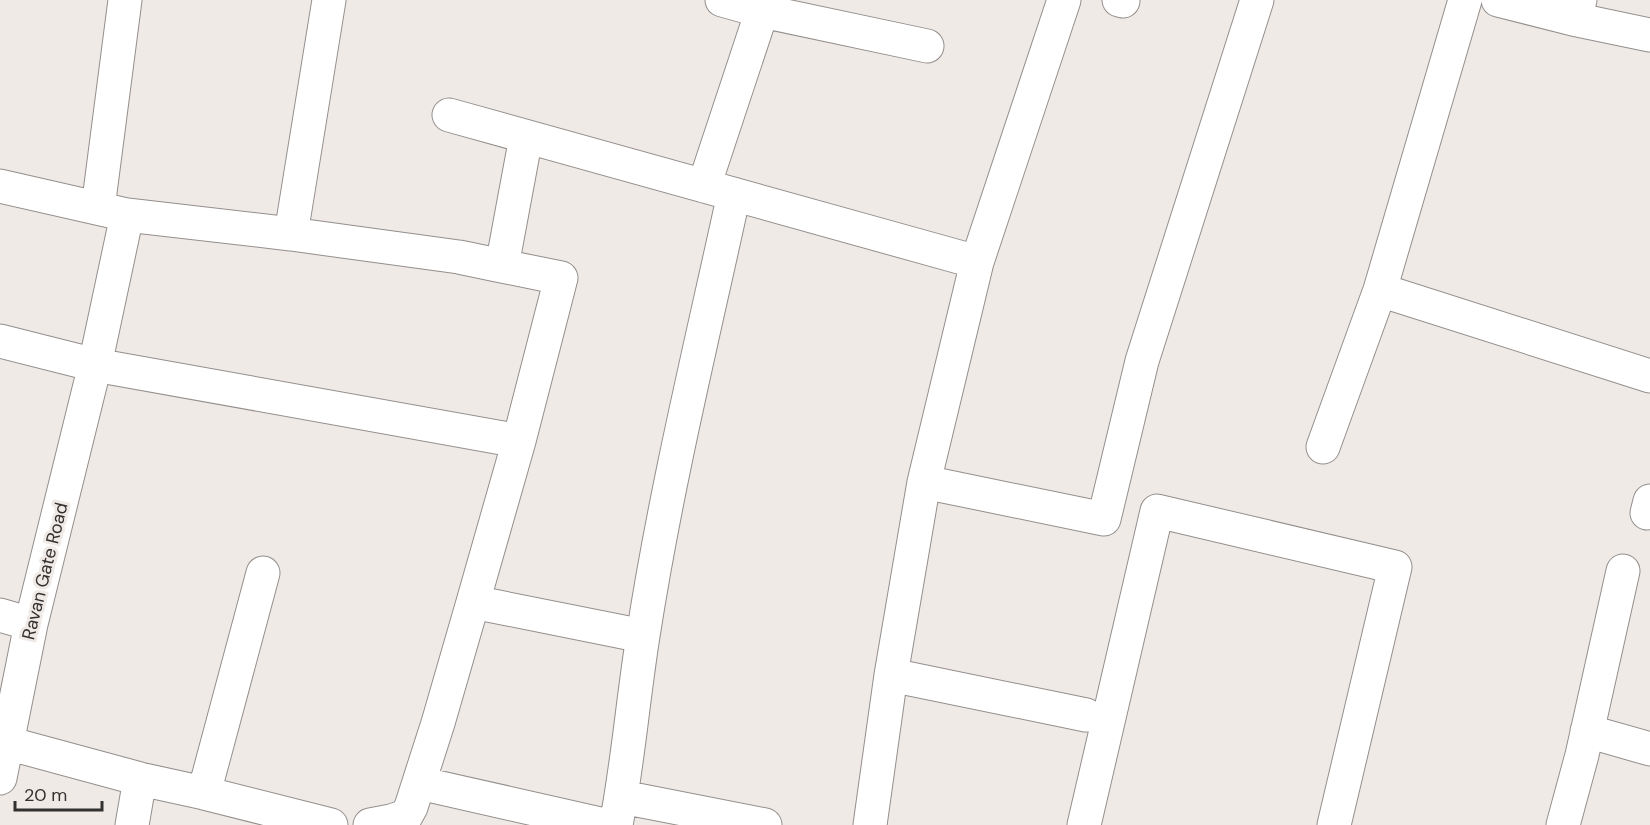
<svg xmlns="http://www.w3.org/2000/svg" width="1650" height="825" font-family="'DM Sans',sans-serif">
<rect width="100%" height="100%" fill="#f0eae7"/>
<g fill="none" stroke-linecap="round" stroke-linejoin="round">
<defs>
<path id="minor" d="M1119 0 1123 1
M1498 0 1573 19 1580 0
M762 11 927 46
M1573 19 1650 35
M449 115 977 262
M0 186 127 215 95 365 31 624 0 778
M704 186 762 11 722 0
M98 208 125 0
M127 215 291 234 329 0
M291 234 459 257 502 266 526 137
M502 266 561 278 519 441 473 602 643 636
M1380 290 1650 376
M0 341 95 365 519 441
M1323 447 1380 290 1465 0
M924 482 1104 519 1142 361 1257 0
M1647 513 1650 501
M0 615 31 624
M891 675 1086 715
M1587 731 1650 749
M7 743 140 779 204 793 331 825
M419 783 605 825
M204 793 263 573
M622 797 765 825
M132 825 140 779
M370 825 391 821 406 816 411 807 438 723 473 602
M616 825C628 762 633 699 643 636 666 487 702 341 734 194
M870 825 891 675 924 482 977 262 1064 0
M1084 825 1157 511 1395 567 1334 825
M1563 825 1582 755 1623 571"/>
</defs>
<use href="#minor" stroke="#948f8c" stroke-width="35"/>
<use href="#minor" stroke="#fff" stroke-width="33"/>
</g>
<g text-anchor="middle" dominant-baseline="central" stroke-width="6" stroke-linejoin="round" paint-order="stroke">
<g font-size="18" fill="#333130" stroke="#f0eae7">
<text transform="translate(45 571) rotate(-76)">Ravan Gate Road</text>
</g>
</g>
<path d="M15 801v9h87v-9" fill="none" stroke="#333130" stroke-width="3"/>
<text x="24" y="801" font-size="18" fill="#333130" stroke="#f0eae7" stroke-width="4.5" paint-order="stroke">20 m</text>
</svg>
